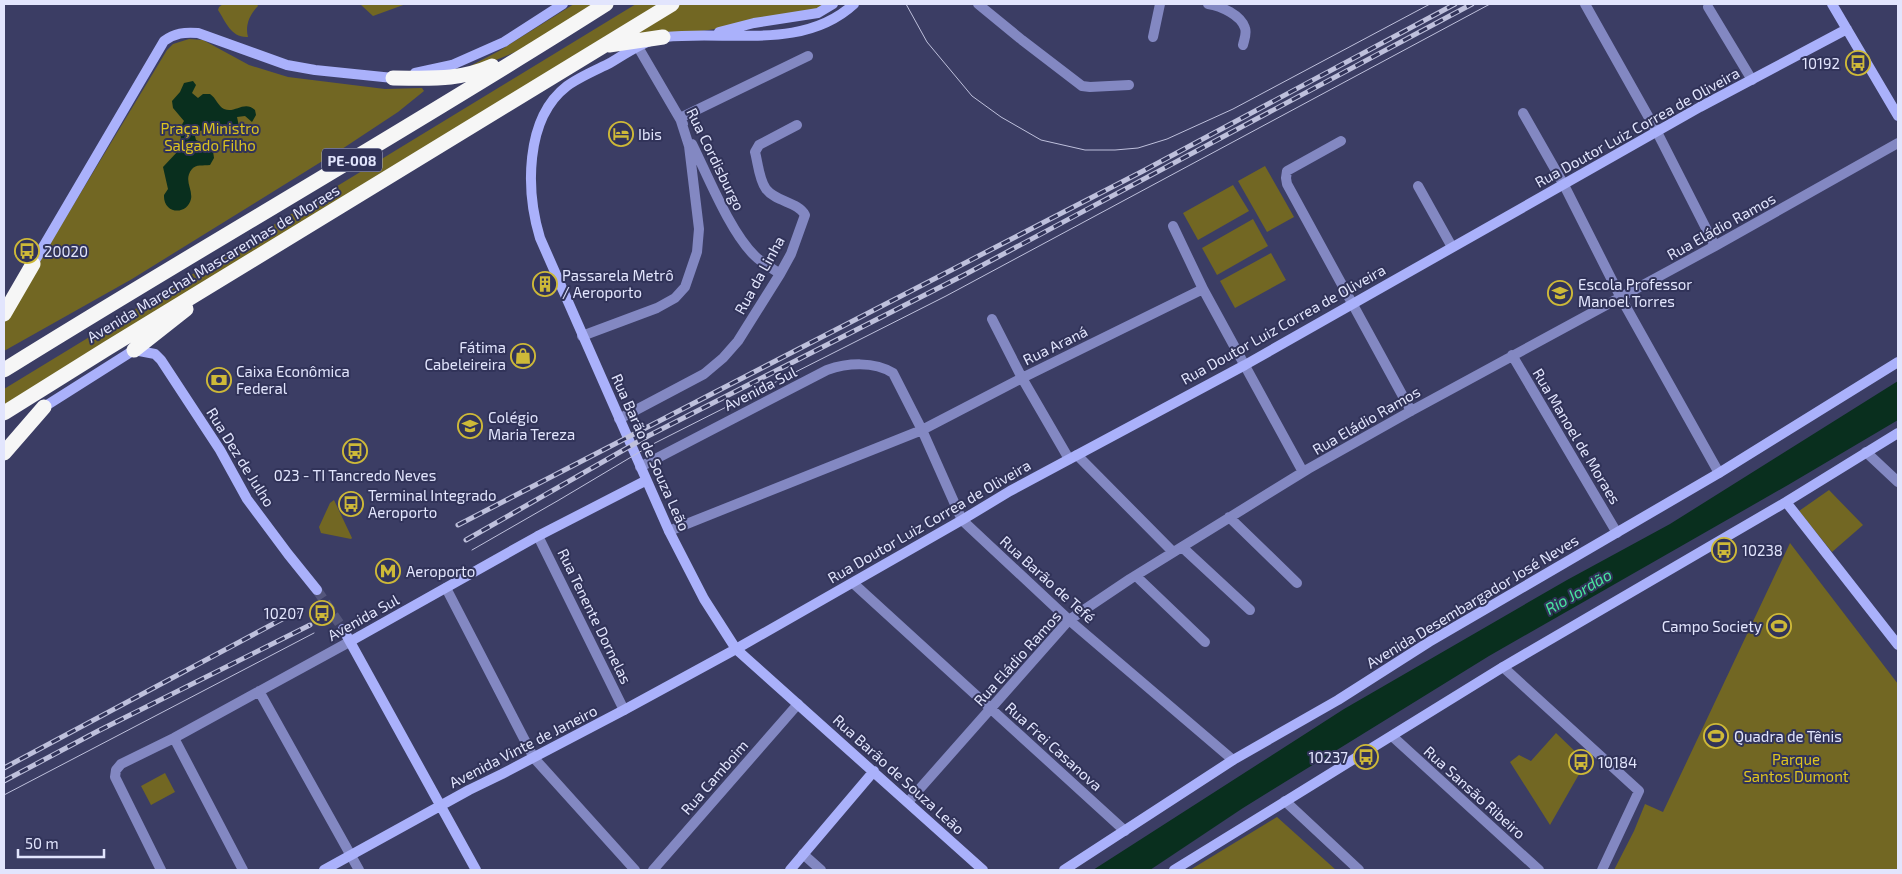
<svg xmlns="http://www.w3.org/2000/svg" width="1902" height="874" font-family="'Exo 2',sans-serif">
<rect width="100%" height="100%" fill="#3b3d64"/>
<path fill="#726723" d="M223 4H257L258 6C249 15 245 26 248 37 231 38 226 22 218 10L219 7Z
M360 4H406L373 16Z
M574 4H603L549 38 496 60 449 77 499 51Z
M636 4H661L4 407V389Z
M677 4H828C813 12 797 14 780 18 724 30 667 34 611 44Z
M189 39 203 40 249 65 288 77 385 89 422 88 424 91 398 112 345 147 132 279 4 351V320L167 50 173 44Z
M1265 166 1294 217 1267 232 1238 181Z
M1233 185 1249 211 1198 240 1183 213Z
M1253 219 1268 246 1217 275 1202 248Z
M1271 253 1286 280 1235 308 1220 281Z
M1829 490 1863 525 1832 552 1799 511Z
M334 500 352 538 351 539 321 533 319 527 330 503Z
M1790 543 1898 684V870H1614L1634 831 1645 804 1663 812Z
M1556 733 1586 762 1550 825 1510 762 1519 755 1531 761Z
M165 773 175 792 151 805 141 786Z
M1277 817 1336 870H1190Z"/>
<path fill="#092f1e" d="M193 81 196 85 192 93 198 98 203 94H210C216 98 218 106 224 109 235 114 244 100 255 110L256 115 252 122 245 116 237 117 240 131 236 136 231 134 219 124 211 130 198 131 195 136 196 140C207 145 213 143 214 158L210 165C203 166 196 164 192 169 183 180 193 189 191 199 187 216 163 214 164 195L168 189 163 167 179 150 181 142 180 128 184 121 173 108 172 101 180 92 184 83Z
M1898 381V420L1788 485 1489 656 1243 808 1150 870H1093L1344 709 1567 580 1670 524Z"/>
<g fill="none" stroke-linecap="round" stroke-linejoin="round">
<path stroke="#54567b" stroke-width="10" stroke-dasharray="10 5" stroke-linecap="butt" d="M317 590 343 629"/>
<path stroke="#8388c2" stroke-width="10" d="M978 4 1022 40 1082 86 1090 87 1129 85
M1208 4C1221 6 1241 15 1245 28 1247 34 1244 40 1243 45
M1585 4 1657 132 1715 246
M1708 7 1752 80
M1153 37 1160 4
M638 47 683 124
M1523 113 1564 185 1621 298 1719 473
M1341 141 1287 171 1286 178 1287 184 1411 411
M692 144C708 176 730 232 755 256 762 263 772 268 780 274
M1418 186 1452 247
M1173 226 1203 289 1303 472
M992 319 1022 378 1069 459
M582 336 657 308 675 298 685 287 697 252 699 229 689 146 680 118 808 56
M1512 355 1617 533
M619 419 704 374 723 358 738 341 780 274 791 254 805 215C798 202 776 202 766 189 759 180 758 163 755 152L759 145 797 125
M1866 452 1898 482
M1077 455 1173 552
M640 467 827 370C847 363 874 361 893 373L922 430 962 520 1069 620 1233 760
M1229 517 1297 583
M669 531 922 430 1022 378 1203 289
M538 536 624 710
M1182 547 1250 610
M1136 576 1205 642
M853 583 1125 831
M446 588 534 758 635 870
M1503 667 1639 791 1602 870
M259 691 359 870
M1392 736 1539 870
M174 738 243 870
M1285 801 1359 870
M908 802 1069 620 1130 579 1308 469 1411 411 1715 246 1898 143
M803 854 821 870
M161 870 115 777 116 770 121 764 174 738 351 641
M653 870 798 704"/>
<path stroke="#aab1fb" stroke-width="10" d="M854 4C803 51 728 30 665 37 647 39 625 54 610 63 596 70 579 77 567 86 524 119 526 192 540 238L669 531 704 599 736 649 983 870
M1832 4 1898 116
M719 32 754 23 818 13 833 4
M415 73 452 65 504 42 563 4
M33 264 164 41C175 33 184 32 198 33L287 65 315 70 393 78 399 77
M44 407 134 350 155 354 161 360 220 450 247 499 288 554 317 590
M1786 502 1898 645
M343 629 476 870
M351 641 538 536 645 481
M324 870 469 790 502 774 624 710 736 649 962 520 1010 491 1245 365 1700 107 1847 29
M790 870 874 771
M1064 870 1233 760 1338 700 1429 642 1719 473 1898 362
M1174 870 1503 667 1786 502 1898 433"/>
<path stroke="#f6f6f6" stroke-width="15" d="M609 45 663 37
M393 78C430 78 458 81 492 66
M4 314 33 264
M134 350 186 309
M4 370C203 246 408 130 606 4
M4 413 108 348 672 4
M4 453 44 407"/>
<path stroke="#bec0dc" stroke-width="1" d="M906 4 927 42 972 96 1001 117 1041 140 1085 150H1115L1138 148 1167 139 1233 109 1430 4
M472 550 559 500 653 444 946 296 1490 4
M4 795 314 633"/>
<defs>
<path id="rail" d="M458 525 1143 171 1455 4
M466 540 648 436 964 275 1472 4
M4 768 301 609
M4 781 98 731 310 625"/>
</defs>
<use href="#rail" stroke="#bec0dc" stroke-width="5"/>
<use href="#rail" stroke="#313359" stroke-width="3" stroke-dasharray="9" stroke-linecap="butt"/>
</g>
<defs>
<symbol id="bus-ring" viewBox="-11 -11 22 22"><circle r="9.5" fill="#313359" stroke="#ceb938" stroke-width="1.5"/><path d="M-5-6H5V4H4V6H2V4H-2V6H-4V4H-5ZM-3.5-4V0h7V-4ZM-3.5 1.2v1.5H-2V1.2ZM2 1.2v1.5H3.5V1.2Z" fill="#ceb938"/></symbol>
<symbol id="hotel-ring" viewBox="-11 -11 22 22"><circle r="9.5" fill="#313359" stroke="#ceb938" stroke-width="1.5"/><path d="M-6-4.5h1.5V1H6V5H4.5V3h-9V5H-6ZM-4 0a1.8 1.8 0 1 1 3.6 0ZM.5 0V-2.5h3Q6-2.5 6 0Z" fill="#ceb938"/></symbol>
<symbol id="building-ring" viewBox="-11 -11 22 22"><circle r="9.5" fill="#313359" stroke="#ceb938" stroke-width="1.5"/><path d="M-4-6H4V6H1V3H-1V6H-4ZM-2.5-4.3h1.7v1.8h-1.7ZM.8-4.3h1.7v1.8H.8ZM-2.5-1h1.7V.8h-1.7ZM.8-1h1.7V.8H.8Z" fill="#ceb938"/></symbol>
<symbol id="school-ring" viewBox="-11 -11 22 22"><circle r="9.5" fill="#313359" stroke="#ceb938" stroke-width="1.5"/><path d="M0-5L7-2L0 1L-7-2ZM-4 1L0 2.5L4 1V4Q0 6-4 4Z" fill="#ceb938"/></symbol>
<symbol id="shop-ring" viewBox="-11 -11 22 22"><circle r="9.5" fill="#313359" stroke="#ceb938" stroke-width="1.5"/><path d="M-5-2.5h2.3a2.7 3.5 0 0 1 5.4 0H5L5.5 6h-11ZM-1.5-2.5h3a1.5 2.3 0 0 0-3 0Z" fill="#ceb938"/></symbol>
<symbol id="bank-ring" viewBox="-11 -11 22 22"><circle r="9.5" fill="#313359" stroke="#ceb938" stroke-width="1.5"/><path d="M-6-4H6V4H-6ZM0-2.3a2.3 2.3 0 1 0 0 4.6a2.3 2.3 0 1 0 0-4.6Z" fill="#ceb938"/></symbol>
<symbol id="metro-ring" viewBox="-11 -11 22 22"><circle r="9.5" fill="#313359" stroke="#ceb938" stroke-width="1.5"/><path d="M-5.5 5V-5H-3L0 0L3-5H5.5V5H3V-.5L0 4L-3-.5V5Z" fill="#ceb938"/></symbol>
<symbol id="stadium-ring" viewBox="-11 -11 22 22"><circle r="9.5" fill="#313359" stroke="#ceb938" stroke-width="1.5"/><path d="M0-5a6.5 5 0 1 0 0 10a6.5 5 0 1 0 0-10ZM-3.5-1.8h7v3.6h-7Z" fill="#ceb938"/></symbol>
</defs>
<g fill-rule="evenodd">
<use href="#bus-ring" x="1844" y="49" width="28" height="28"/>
<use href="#hotel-ring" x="607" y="120" width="28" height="28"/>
<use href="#bus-ring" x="13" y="237" width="28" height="28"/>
<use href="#building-ring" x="531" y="270" width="28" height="28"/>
<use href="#school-ring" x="1546" y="279" width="28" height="28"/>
<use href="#shop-ring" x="509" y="342" width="28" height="28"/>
<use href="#bank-ring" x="205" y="366" width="28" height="28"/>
<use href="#school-ring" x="456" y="412" width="28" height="28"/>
<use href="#bus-ring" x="341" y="437" width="28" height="28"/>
<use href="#bus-ring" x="337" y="490" width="28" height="28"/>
<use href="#bus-ring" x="1710" y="536" width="28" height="28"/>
<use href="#metro-ring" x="374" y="557" width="28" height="28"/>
<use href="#bus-ring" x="308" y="599" width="28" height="28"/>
<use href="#stadium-ring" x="1765" y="612" width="28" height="28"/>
<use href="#stadium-ring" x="1702" y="722" width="28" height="28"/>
<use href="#bus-ring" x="1352" y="743" width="28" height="28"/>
<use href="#bus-ring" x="1567" y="748" width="28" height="28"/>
</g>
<g text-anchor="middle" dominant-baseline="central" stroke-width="4" stroke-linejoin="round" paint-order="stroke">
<rect fill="#313359" stroke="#adb0cc" stroke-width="1" x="322" y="148.5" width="60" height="23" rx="4"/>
<g font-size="14" font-weight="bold" fill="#e2e5fd">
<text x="352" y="160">PE-008</text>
</g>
<g font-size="15" fill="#e2e5fd" stroke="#313359" text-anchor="start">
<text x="1840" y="63" text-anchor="end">10192</text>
<text x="638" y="134">Ibis</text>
<text x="44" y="251">20020</text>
<text x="562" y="275">Passarela Metrô<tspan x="562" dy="17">/ Aeroporto</tspan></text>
<text x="1578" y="284">Escola Professor<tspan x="1578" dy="17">Manoel Torres</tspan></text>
<text x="506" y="347" text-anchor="end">Fátima<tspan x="506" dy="17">Cabeleireira</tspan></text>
<text x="236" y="371">Caixa Econômica<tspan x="236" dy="17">Federal</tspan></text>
<text x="488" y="417">Colégio<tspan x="488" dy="17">Maria Tereza</tspan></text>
<text x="355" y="475" text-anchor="middle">023 - TI Tancredo Neves</text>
<text x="368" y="495">Terminal Integrado<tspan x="368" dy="17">Aeroporto</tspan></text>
<text x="1742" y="550">10238</text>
<text x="406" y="571">Aeroporto</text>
<text x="304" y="613" text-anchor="end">10207</text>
<text x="1762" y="626" text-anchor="end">Campo Society</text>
<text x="1734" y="736">Quadra de Tênis</text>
<text x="1348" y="757" text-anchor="end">10237</text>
<text x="1598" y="762">10184</text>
</g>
<g font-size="15" fill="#e2e5fd" stroke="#313359">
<text transform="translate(1637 127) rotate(-29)">Rua Doutor Luiz Correa de Oliveira</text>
<text transform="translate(716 159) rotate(64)">Rua Cordisburgo</text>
<text transform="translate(1721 226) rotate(-29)">Rua Eládio Ramos</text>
<text transform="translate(213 263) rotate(-31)">Avenida Marechal Mascarenhas de Moraes</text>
<text transform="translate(759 275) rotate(-61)">Rua da Linha</text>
<text transform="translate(1283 324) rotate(-29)">Rua Doutor Luiz Correa de Oliveira</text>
<text transform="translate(1055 345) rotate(-26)">Rua Araná</text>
<text transform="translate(760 388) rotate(-27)">Avenida Sul</text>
<text transform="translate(1366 420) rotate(-30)">Rua Eládio Ramos</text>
<text transform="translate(1577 436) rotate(59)">Rua Manoel de Moraes</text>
<text transform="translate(651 452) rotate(66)">Rua Barão de Souza Leão</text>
<text transform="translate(241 457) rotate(58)">Rua Dez de Julho</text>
<text transform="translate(929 521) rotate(-30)">Rua Doutor Luiz Correa de Oliveira</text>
<text transform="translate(1048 579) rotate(42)">Rua Barão de Tefé</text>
<text transform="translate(1472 601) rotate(-31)">Avenida Desembargador José Neves</text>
<text transform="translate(595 616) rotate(64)">Rua Tenente Dornelas</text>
<text transform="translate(363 617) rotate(-29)">Avenida Sul</text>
<text transform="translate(1017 658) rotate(-48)">Rua Eládio Ramos</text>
<text transform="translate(523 746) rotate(-27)">Avenida Vinte de Janeiro</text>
<text transform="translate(1054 746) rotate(42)">Rua Frei Casanova</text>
<text transform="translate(899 774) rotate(42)">Rua Barão de Souza Leão</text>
<text transform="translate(714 777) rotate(-49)">Rua Camboim</text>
<text transform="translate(1475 792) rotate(42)">Rua Sansão Ribeiro</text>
</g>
<g font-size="15" fill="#ddc41f" stroke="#313359">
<text x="210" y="128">Praça Ministro<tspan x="210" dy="17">Salgado Filho</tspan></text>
<text x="1796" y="759">Parque<tspan x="1796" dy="17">Santos Dumont</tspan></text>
</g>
<g font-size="16" font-style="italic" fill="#48e49e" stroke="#313359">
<text transform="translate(1578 591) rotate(-30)">Rio Jordão</text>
</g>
</g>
<rect width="1902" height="874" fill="none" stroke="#e2e5fd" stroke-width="10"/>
<path d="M18 849v8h86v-8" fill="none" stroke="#e2e5fd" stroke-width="2.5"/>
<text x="25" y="849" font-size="15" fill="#e2e5fd" stroke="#313359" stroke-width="4" paint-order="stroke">50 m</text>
</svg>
